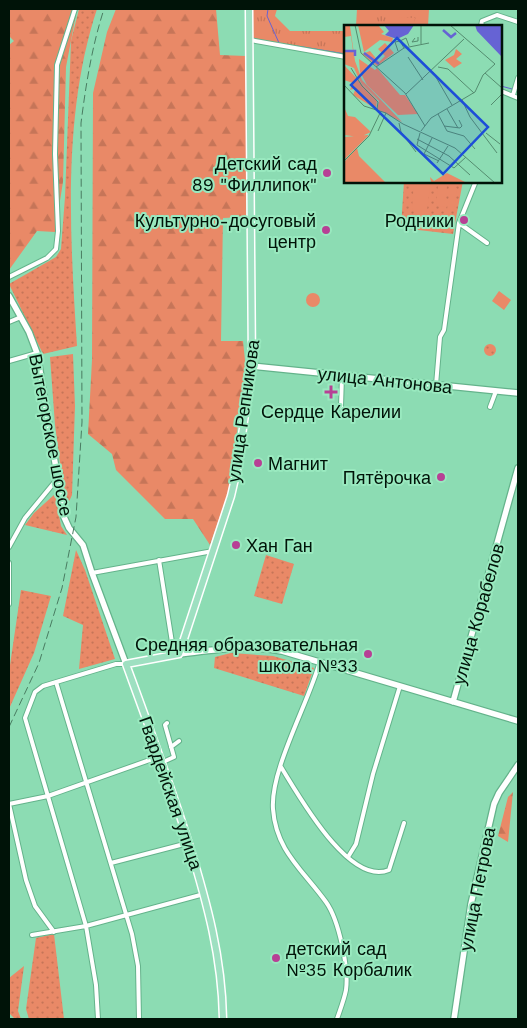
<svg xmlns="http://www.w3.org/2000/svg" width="527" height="1028" font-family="'Work Sans',sans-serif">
<defs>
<pattern id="grass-tufts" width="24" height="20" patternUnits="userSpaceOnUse" patternTransform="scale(1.25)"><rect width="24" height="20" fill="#e98967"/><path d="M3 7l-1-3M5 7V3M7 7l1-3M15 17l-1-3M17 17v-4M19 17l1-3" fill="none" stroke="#c67558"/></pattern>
<pattern id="forest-firs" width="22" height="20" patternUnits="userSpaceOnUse" patternTransform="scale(1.25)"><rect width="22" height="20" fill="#e98967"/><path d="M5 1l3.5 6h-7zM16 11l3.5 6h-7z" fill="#c67558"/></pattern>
<pattern id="park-dots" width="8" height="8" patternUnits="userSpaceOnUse" patternTransform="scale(1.25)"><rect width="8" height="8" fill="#e98967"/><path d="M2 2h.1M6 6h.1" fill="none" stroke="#c67558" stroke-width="1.8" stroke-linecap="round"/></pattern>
</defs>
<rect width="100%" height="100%" fill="#8cdcb3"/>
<path fill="url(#grass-tufts)" d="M253 9H277L275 16 290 31H346V54L253 39Z
M357 9H429L428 26H356Z"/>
<path fill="url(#forest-firs)" d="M9 9H77L66 67 63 182 55 232 37 231 9 270V45L14 41 9 36Z
M116 9H216L220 55 246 56V217L223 218 221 341H243L246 370 228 493 210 545 193 519H165L116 470 112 454 88 434 92 360 93 93 107 32Z
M513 792 508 842 498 836 508 797Z"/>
<path fill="url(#park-dots)" d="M79 9H97C62 115 70 236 77 346L43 354 9 284 56 257 61 249 65 197 71 41Z
M404 181H463L453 234 401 228Z
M484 350a6 6 0 1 1 12 0a6 6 0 1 1-12 0Z
M73 354 75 406 72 495 66 508 55 425 50 357Z
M55 494 61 526 67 535 25 525 34 513Z
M76 550 85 570 115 659 79 669 83 625 63 616Z
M266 555 294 564 282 604 254 596Z
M21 590 51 596 34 653 9 709V672Z
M231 653 273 656 314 668 304 696 214 668 215 657Z
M54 934 64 1019H29L26 1009 36 938Z
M24 966 18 1011 21 1019H15L9 1013V978Z"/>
<path fill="#e98967" d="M399 17 415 18 414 26H399Z
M414 181H431L427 210 424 215H416L412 208Z
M438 186H447L444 207 436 205Z
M450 188H457L454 210 447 209Z
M499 291 511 300 504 310 492 301Z
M306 300a7 7 0 1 1 14 0a7 7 0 1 1-14 0Z"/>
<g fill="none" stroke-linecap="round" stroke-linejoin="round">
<path stroke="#6663d4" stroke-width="1" d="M268 9 267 16 279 43
M297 46 346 54
M501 86 512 89"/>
<defs>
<path id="street" d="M481 26 482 21 497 15 518 22
M250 40 346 57
M501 91 518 98
M513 95 518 78
M459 223 487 243
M9 277 47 258 56 249 58 231 55 154 57 65 75 9
M9 322 21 317
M9 361 37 353
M342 376 341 407 345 413
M436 385 440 337 444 330 459 223 476 181
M490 407 496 391
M9 547 25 518 58 478
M159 560 174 655
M9 563V604
M92 573 213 551
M320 661C309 702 270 770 273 809 276 851 303 870 326 902 339 920 349 969 346 990 344 1000 340 1010 337 1019
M56 682 132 934 138 966 139 1019
M171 747 179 741
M163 762 174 757 165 725 167 723
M281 767C298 794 349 887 389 870L404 823
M348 857 356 844 373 774 400 686
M111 863 188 843
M54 932 35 906 26 880 9 804 48 796 161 756
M32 935 86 926 204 894
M98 1019 96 985 86 926 25 718 35 692 43 686 116 664H126"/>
<path id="secondary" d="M9 296 29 332 37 353 64 517 69 528 83 545 92 573 126 664
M252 366 518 393
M179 654C214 650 247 644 282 651L518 721
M453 702 518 468
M454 1019 471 904 494 804 499 793 518 765"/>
<path id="primary" d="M223 1019C222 957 207 903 189 844 170 783 148 724 126 664L179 654 231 496 237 470 252 366 249 9"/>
</defs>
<use href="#street" stroke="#64b38b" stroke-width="6"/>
<use href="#secondary" stroke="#64b38b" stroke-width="8"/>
<use href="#primary" stroke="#fff" stroke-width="9"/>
<use href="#street" stroke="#fff" stroke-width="4"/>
<use href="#secondary" stroke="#fff" stroke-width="5.5"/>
<use href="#primary" stroke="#9ee0c1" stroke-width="6"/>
<path stroke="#497c61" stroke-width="1" stroke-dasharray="8 4" stroke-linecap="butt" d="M9 727 39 663 62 588 76 517 82 422 81 123C86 84 92 46 104 9"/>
</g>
<g fill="#b74095" stroke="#99e9bf" stroke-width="2">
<circle cx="327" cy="173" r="5"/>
<circle cx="464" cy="220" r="5"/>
<circle cx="326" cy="230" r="5"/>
<path d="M328.5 384.5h5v5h5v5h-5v5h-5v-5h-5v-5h5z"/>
<circle cx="258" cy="463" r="5"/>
<circle cx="441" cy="477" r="5"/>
<circle cx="236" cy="545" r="5"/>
<circle cx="368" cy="654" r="5"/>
<circle cx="276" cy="958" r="5"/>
</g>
<g text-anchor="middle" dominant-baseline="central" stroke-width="4" stroke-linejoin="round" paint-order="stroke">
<g font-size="18" fill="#001308" stroke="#99e9bf" text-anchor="end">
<text x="317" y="163">Детский сад<tspan x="317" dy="21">89 "Филлипок"</tspan></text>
<text x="316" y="220">Культурно-досуговый<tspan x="316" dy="21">центр</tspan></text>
<text x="454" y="220">Родники</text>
<text x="331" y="411" text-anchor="middle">Сердце Карелии</text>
<text x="268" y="463" text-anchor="start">Магнит</text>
<text x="431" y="477">Пятёрочка</text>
<text x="246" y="545" text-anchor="start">Хан Ган</text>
<text x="358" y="644">Средняя образовательная<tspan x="358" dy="21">школа №33</tspan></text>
<text x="286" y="948" text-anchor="start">детский сад<tspan x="286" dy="21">№35 Корбалик</tspan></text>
</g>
<g font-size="18" fill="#001308" stroke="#99e9bf">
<text transform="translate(385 380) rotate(6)">улица Антонова</text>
<text transform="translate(243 411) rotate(-82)">улица Репникова</text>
<text transform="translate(51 435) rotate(79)">Вытегорское шоссе</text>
<text transform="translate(478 614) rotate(-74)">улица Корабелов</text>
<text transform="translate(171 793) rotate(71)">Гвардейская улица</text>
<text transform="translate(477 889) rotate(-79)">улица Петрова</text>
</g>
</g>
<g transform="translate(344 25)">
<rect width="158" height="158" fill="#8cdcb3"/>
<path d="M41 18 50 28 33 41 18 29 26 26 35 37 41 31 34 24Z" fill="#e98967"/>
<path d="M14 0H34L40 7 37 9 49 13 48 17 36 15 20 27ZM15 34 31 45 33 43 56 70H61L74 89 54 90 23 60 16 47ZM0 40 33 75 32 84 9 70 12 63 6 65 9 58 0 55ZM0 82 4 91 11 92 27 107 16 112 0 110ZM24 110V111L0 135V112ZM13 123 15 131 41 157 0 158V137ZM103 148 121 157H87L86 152 90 156Z" fill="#e98967"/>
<path d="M1 0 6 1 11 36 18 55 58 97 33 84 35 76 17 58 10 43 0 39V27L9 26 7 11 0 12ZM112 24 118 29 112 34 118 38 110 43 101 35 110 30Z" fill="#e98967"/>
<path d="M40 0H70L64 9 53 14 41 10 45 6ZM131 0H157V31L133 6Z" fill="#6663d4"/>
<path fill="none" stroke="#6663d4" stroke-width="2.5" d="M99 5 107 12 112 8M0 26H11V31M20 28 35 39"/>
<path fill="none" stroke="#548c6f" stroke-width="1" d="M11 0 17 28 61 68 81 101M77 0V19M71 13 68 17 74 16V12M56 16 62 13 65 21M54 26 51 17 56 16 60 23M64 32 79 55M32 42 60 23 85 18M94 42 104 44 130 68M7 43 18 61 34 77 33 84M89 47 108 80M141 48 158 63M0 60 20 81 42 88 59 99 111 123 151 158M62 69 120 14M118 75 126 92 153 128M147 80 158 69M103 84 114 103M94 89 103 106 120 111 131 124M55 98 57 107 72 127M100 101 116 103 118 101 115 95M34 106 42 88M77 106 87 93 131 67 139 50 151 39 106 0M76 108 73 120 110 143 122 132M142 108 156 119M88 113 80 129 95 136M73 114 105 131 126 150M0 136 25 111 37 86M93 138 104 121"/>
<path fill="#1d4ed8" fill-opacity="0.15" stroke="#1d4ed8" stroke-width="2.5" d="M53 13 144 102 99 149 7 60Z"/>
<rect width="158" height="158" fill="none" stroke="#001308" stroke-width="2.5"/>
</g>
<rect width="527" height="1028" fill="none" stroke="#001308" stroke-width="20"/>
</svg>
